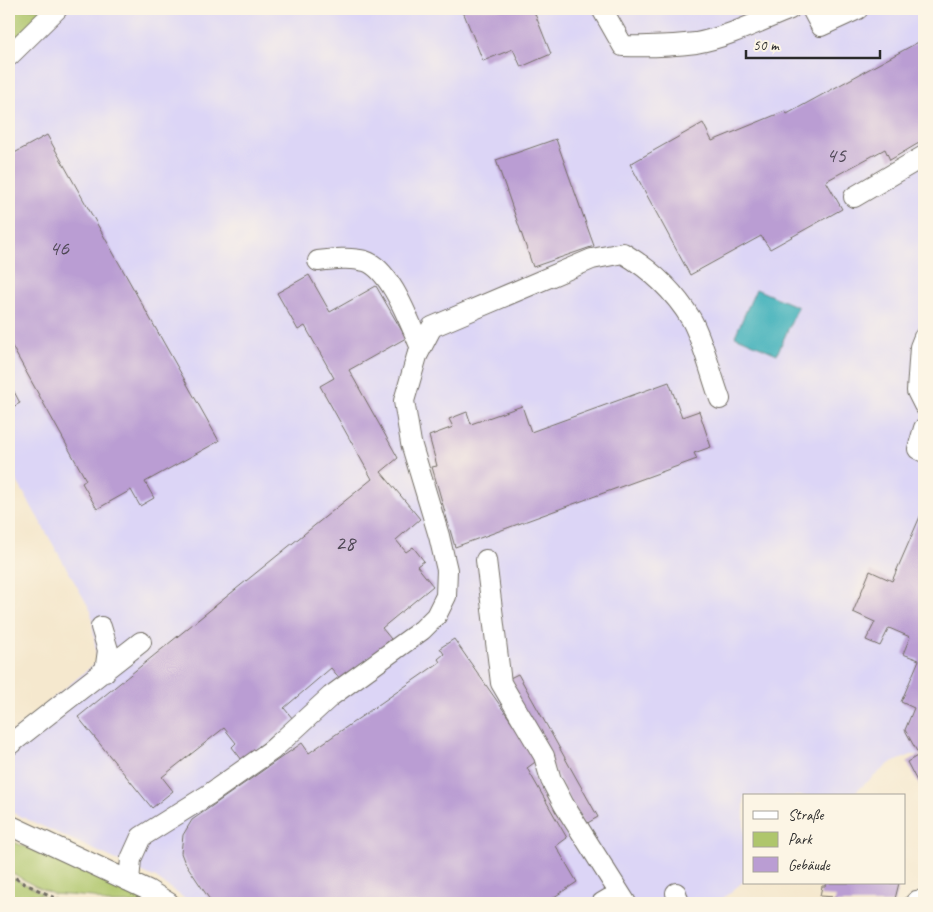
<svg xmlns="http://www.w3.org/2000/svg" width="933" height="912" font-family="Caveat,sans-serif">
<rect width="100%" height="100%" fill="#fcf5e5"/>
<filter id="ink" filterUnits="userSpaceOnUse"><feTurbulence type="fractalNoise" baseFrequency=".02" numOctaves="2"/><feDisplacementMap in="SourceGraphic" scale="10" xChannelSelector="R" yChannelSelector="G"/><feConvolveMatrix kernelMatrix="1 2 1 2 8 2 1 2 1" color-interpolation-filters="sRGB"/></filter>
<filter id="wash" filterUnits="userSpaceOnUse"><feTurbulence type="fractalNoise" baseFrequency=".0096" numOctaves="4" result="noise"/><feDisplacementMap in="SourceGraphic" scale="20" xChannelSelector="R" yChannelSelector="G"/><feGaussianBlur stdDeviation="1.12" result="paint"/><feColorMatrix in="noise" values="0 0 0 0 0 0 0 0 0 0 0 0 0 0 0 0 0 1.4 0 .05"/><feComposite in="paint" operator="in"/></filter>
<g filter="url(#wash)">
<rect width="100%" height="100%" fill="#f5e8ce"/>
<path fill="#dcd5f6" d="M66 9H924V755H911L889 764 850 796H744V881L717 903H191L156 878 9 811V735L97 662 91 611 9 467V65Z"/>
<path fill="#afc66c" stroke="#6d784c" d="M9 9H66L9 65Z
M9 840 133 892 154 903H106L93 897 53 894 31 884 9 871Z
M9 876 44 894 9 897Z"/>
<path fill="#41b1bb" stroke="#366e73" d="M756 289 798 307 777 354 735 336Z"/>
<g id="blocks">
<path fill="#ba9dd3" d="M462 9H533L551 54 521 67 513 49 483 61Z
M924 39V140L890 160 885 149 826 181 842 209 770 249 761 236 690 275 630 164 703 123 712 141 785 111 787 114Z
M47 135 219 441 145 482 154 498 140 506 131 490 97 509 82 483 86 480 9 341V156Z
M556 139 594 246 533 267 496 160Z
M309 275 330 312 376 286 406 338 349 370 398 458 381 472 420 519 396 540 406 552 413 547 424 561 417 566 433 586 382 628 391 639 341 680 331 668 284 708 293 719 242 760 232 747 236 743 224 728 162 777 173 791 152 808 78 717 372 479 320 386 334 378 305 326 298 330 277 293Z
M9 382 20 403 9 409Z
M669 382 682 417 699 411 711 447 694 453 697 459 455 547 432 467 437 466 429 436 453 427 449 419 467 412 471 424 522 406 531 432Z
M922 512 924 513V753L919 755 905 730 914 708 901 702 919 660 903 654 910 637 889 628 880 646 866 640 875 622 853 612 870 571 892 581Z
M454 639 538 760 527 768 567 838 556 846 577 882 545 903H212L184 861 181 853 183 835 192 820 302 743 309 753 440 662 438 659 444 654 440 648Z
M518 674 598 817 584 825 506 680Z
M919 755 924 764V782L919 785 907 762Z
M826 883H899L894 903H834L836 897 820 896 822 886H825Z"/>
</g>
</g>
<g filter="url(#ink)">
<use href="#blocks" fill-opacity="0" stroke="#726d64" stroke-width="1"/>
<g fill="none" stroke-linecap="round" stroke-linejoin="round">
<defs>
<path id="minor" d="M602 9 623 46C648 47 672 46 696 43 728 37 760 21 790 9
M812 9 821 26 858 9
M9 56 57 9
M854 197 924 156
M318 261C334 259 350 257 365 261 391 269 410 324 421 348
M924 337 920 347 917 391 924 405
M924 428 918 449 924 452
M486 560 501 683 544 756 551 780 564 805 626 903
M101 627 108 650 105 672
M9 745 141 642
M9 825 148 890 169 903
M129 881 131 859 141 837 208 795 272 750 331 696 422 630 436 616 446 596 447 570 439 536 411 443 404 401 417 356 432 327 592 259 623 253C650 269 674 291 691 319 703 340 711 375 720 399
M676 893 679 903
M602 903 619 893
M915 903 917 901 922 903"/>
</defs>
<use href="#minor" stroke="#726d64" stroke-width="22"/>
<path stroke="#726d64" stroke-width="3" stroke-dasharray="4 4" stroke-linecap="butt" d="M9 873 21 882 58 899
M33 903 58 899 78 903"/>
<use href="#minor" stroke="#fff" stroke-width="20"/>
</g>
</g>
<g text-anchor="middle" dominant-baseline="central" stroke-width="5" stroke-linejoin="round" paint-order="stroke">
<g font-size="22" fill="#4f4855">
<text x="836" y="155">45</text>
<text x="59" y="248">46</text>
<text x="345" y="543">28</text>
</g>
</g>
<rect width="933" height="912" fill="none" stroke="#fcf5e5" stroke-width="30"/>
<rect x="743" y="794" width="162" height="90" fill="#fcf5e5" stroke="#a8a49b"/>
<rect x="753" y="811" width="25" height="8" fill="#ffffff" stroke="#a8a49b"/>
<text x="788" y="820" font-size="15" fill="#2b2b2b">Straße</text>
<rect x="753" y="832" width="25" height="15" fill="#afc66c" stroke="#a8a49b"/>
<text x="788" y="844" font-size="15" fill="#2b2b2b">Park</text>
<rect x="753" y="857" width="25" height="15" fill="#ba9dd3" stroke="#a8a49b"/>
<text x="788" y="870" font-size="15" fill="#2b2b2b">Gebäude</text>
<path d="M746 50v8h134v-8" fill="none" stroke="#2b2b2b" stroke-width="2.5"/>
<text x="753" y="50" font-size="15" fill="#2b2b2b" stroke="#fcf5e5" stroke-width="4" paint-order="stroke">50 m</text>
</svg>
